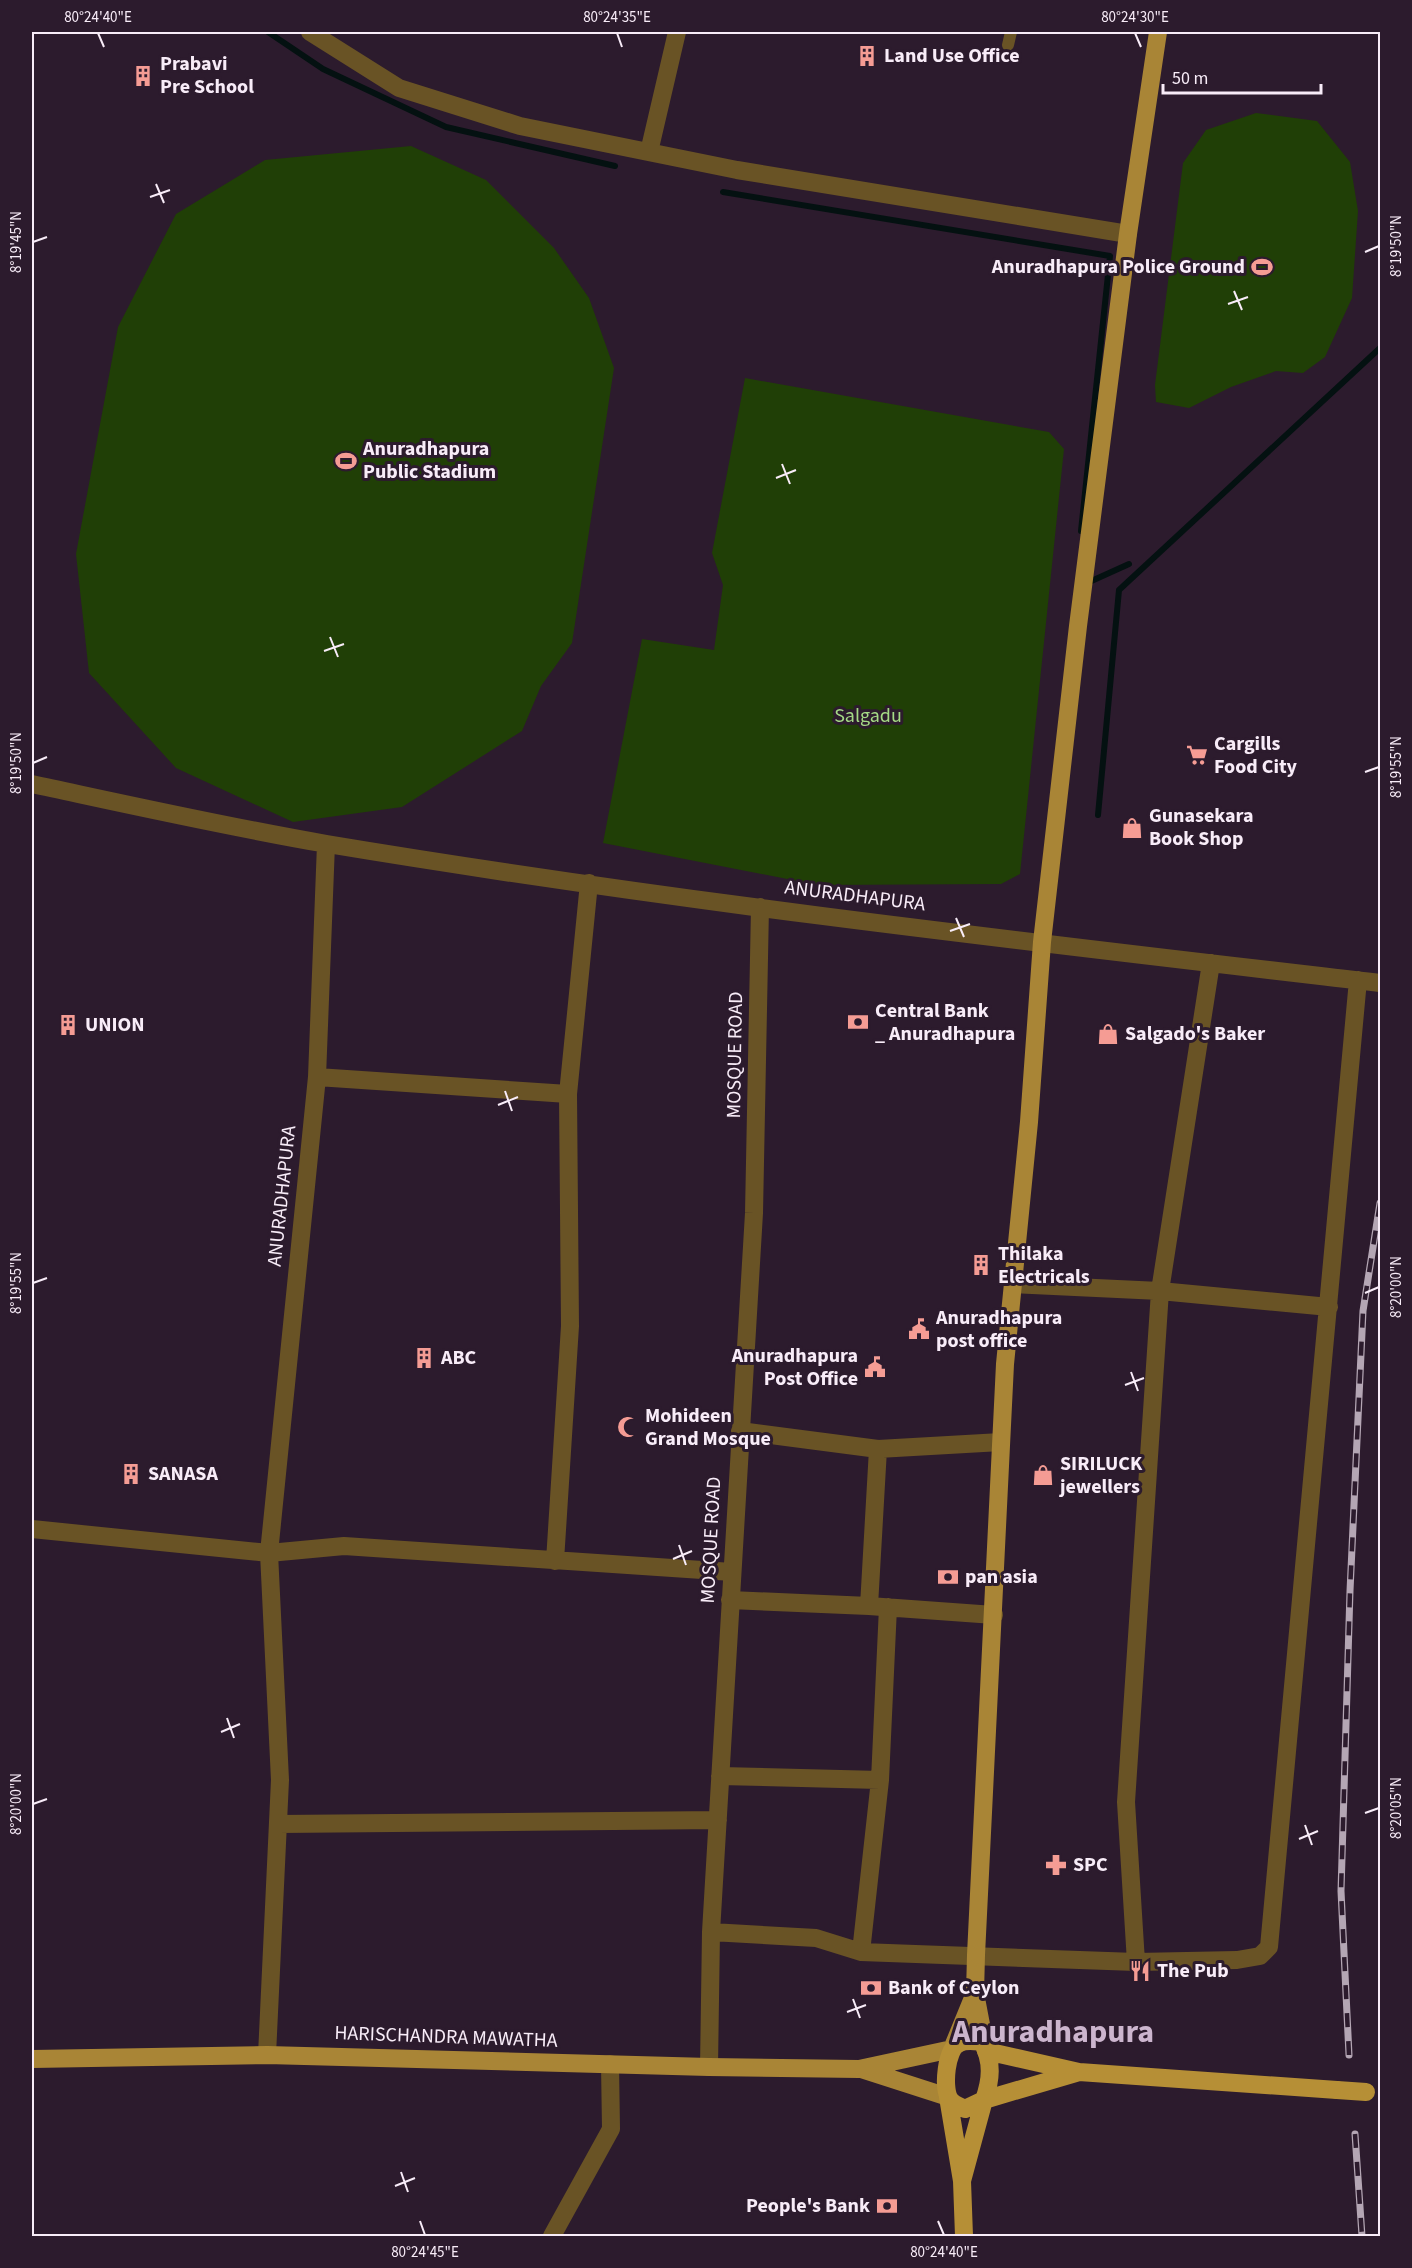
<svg xmlns="http://www.w3.org/2000/svg" width="1412" height="2268" font-family="'Source Sans 3',sans-serif">
<rect width="100%" height="100%" fill="#2c1b2d"/>
<path fill="#203f06" d="M1256 113 1317 121 1350 162 1358 211 1352 298 1325 357 1303 373 1276 371 1231 387 1189 408 1156 402 1155 385 1183 163 1206 130Z
M411 146 486 180 554 248 589 298 614 368 572 643 541 686 522 731 402 807 293 822 176 768 89 673 76 554 118 327 176 214 265 160Z
M745 378 1049 432 1064 449 1020 874 1001 884 818 885 603 843 642 639 714 650 723 585 712 553Z"/>
<g fill="none" stroke-linecap="round" stroke-linejoin="round">
<path stroke="#041111" stroke-width="6" d="M268 32 323 69 446 127 615 166
M723 192 1110 256 1081 531
M1087 583 1129 564
M1098 815 1119 590 1380 348"/>
<path stroke="#695325" stroke-width="12" d="M1008 45 1011 32"/>
<path stroke="#695325" stroke-width="18" d="M310 32 399 88 520 126 737 170 1128 234
M649 152 677 32
M32 784C130 805 228 827 327 844 676 902 1029 942 1380 983
M317 1077 568 1094
M1013 1284 1160 1291 1329 1307
M740 1431 878 1449 1001 1442
M32 1529 269 1553 317 1077 326 844
M555 1561 570 1326 568 1094 589 883
M730 1600 869 1606 994 1615
M869 1606 878 1449
M720 1776 880 1780
M278 1824 718 1820
M711 1932 816 1938 861 1952 1136 1962 1126 1802 1160 1291 1211 963
M861 1952 880 1780 888 1607
M1136 1962 1237 1960 1260 1956 1269 1947 1358 980
M267 2055 280 1780 269 1553 344 1546 732 1572
M709 2067 711 1932 754 1213 760 907
M552 2236 611 2129 610 2064"/>
<path stroke="#a98536" stroke-width="18" d="M986 2051 975 1993 976 1955 1005 1364 1029 1122 1042 942 1078 626 1128 234 1158 32
M32 2059 267 2055 709 2067 859 2069 952 2049 975 1993
M861 2069 948 2097"/>
<path stroke="#b68f36" stroke-width="18" d="M986 2051 1079 2072 1337 2090
M948 2097 962 2181 964 2236
M962 2181 984 2100C991 2080 993 2062 982 2042 974 2041 965 2039 958 2044 946 2050 943 2087 949 2098 952 2104 959 2106 965 2109L984 2100 1079 2072"/>
<defs>
<path id="rail" d="M1349 2055 1341 1891 1350 1591 1363 1311 1380 1203
M1355 2134 1362 2236"/>
</defs>
<use href="#rail" stroke="#b4a6b4" stroke-width="7"/>
<use href="#rail" stroke="#2c1b2d" stroke-width="4.5" stroke-dasharray="14" stroke-linecap="butt"/>
<path stroke="#b68f36" stroke-width="18" d="M1337 2090 1366 2092"/>
</g>
<path fill="none" stroke="#f8ecf8" stroke-width="2" d="M98 33 104 47M617 33 622 47M1135 33 1141 47M156 184 164 203M150 197 170 190M33 242 47 237M1365 252 1379 246M1234 291 1242 310M1228 304 1248 297M782 464 790 484M776 478 796 470M330 637 338 657M324 651 344 644M33 763 47 757M1365 772 1379 767M956 918 964 937M950 931 970 924M505 1091 512 1111M498 1105 518 1097M33 1283 47 1278M1365 1293 1379 1287M1131 1372 1138 1391M1125 1385 1144 1378M679 1545 686 1565M673 1559 692 1551M227 1718 234 1738M221 1732 240 1724M33 1804 47 1799M1365 1813 1379 1808M1305 1825 1312 1845M1299 1839 1318 1831M853 1999 860 2018M847 2012 866 2005M401 2172 408 2192M395 2186 415 2178M420 2221 425 2235M938 2221 944 2235"/>
<defs>
<symbol id="building-bare" viewBox="-9 -9 18 18"><path d="M-4-6H4V6H1V3H-1V6H-4ZM-2.5-4.3h1.7v1.8h-1.7ZM.8-4.3h1.7v1.8H.8ZM-2.5-1h1.7V.8h-1.7ZM.8-1h1.7V.8H.8Z" fill="#f59c94" stroke="#2c1b2d" stroke-width="2.5" paint-order="stroke"/></symbol>
<symbol id="stadium-bare" viewBox="-9 -9 18 18"><path d="M0-5a6.5 5 0 1 0 0 10a6.5 5 0 1 0 0-10ZM-3.5-1.8h7v3.6h-7Z" fill="#f59c94" stroke="#2c1b2d" stroke-width="2.5" paint-order="stroke"/></symbol>
<symbol id="supermarket-bare" viewBox="-9 -9 18 18"><path d="M-6-5.5h2.5l.6 2H6L4.5 2H-2.5L-4.4-4H-6ZM-1.5 3.2a1.3 1.3 0 1 0 .1 0ZM3 3.2a1.3 1.3 0 1 0 .1 0Z" fill="#f59c94" stroke="#2c1b2d" stroke-width="2.5" paint-order="stroke"/></symbol>
<symbol id="shop-bare" viewBox="-9 -9 18 18"><path d="M-5-2.5h2.3a2.7 3.5 0 0 1 5.4 0H5L5.5 6h-11ZM-1.5-2.5h3a1.5 2.3 0 0 0-3 0Z" fill="#f59c94" stroke="#2c1b2d" stroke-width="2.5" paint-order="stroke"/></symbol>
<symbol id="bank-bare" viewBox="-9 -9 18 18"><path d="M-6-4H6V4H-6ZM0-2.3a2.3 2.3 0 1 0 0 4.6a2.3 2.3 0 1 0 0-4.6Z" fill="#f59c94" stroke="#2c1b2d" stroke-width="2.5" paint-order="stroke"/></symbol>
<symbol id="civic-bare" viewBox="-9 -9 18 18"><path d="M-.6-6.5H3V-4.5H.6V-3L4-1V1h2V6H-6V1h2V-1L-.6-3ZM-1.2 2.5V6h2.4V2.5Z" fill="#f59c94" stroke="#2c1b2d" stroke-width="2.5" paint-order="stroke"/></symbol>
<symbol id="mosque-bare" viewBox="-9 -9 18 18"><path d="M3.5-4.9A6 6 0 1 0 3.5 4.9A5 5 0 1 1 3.5-4.9Z" fill="#f59c94" stroke="#2c1b2d" stroke-width="2.5" paint-order="stroke"/></symbol>
<symbol id="pharmacy-bare" viewBox="-9 -9 18 18"><path d="M-2-6h4v4h4v4h-4v4h-4v-4h-4v-4h4Z" fill="#f59c94" stroke="#2c1b2d" stroke-width="2.5" paint-order="stroke"/></symbol>
<symbol id="restaurant-bare" viewBox="-9 -9 18 18"><path d="M-5-6h1v4h1v-4h1v4h1v-4h1v5L-1.5 .5V6h-2V.5L-5-1ZM5-6V6H3V1.5H1.5Q1.5-4 5-6Z" fill="#f59c94" stroke="#2c1b2d" stroke-width="2.5" paint-order="stroke"/></symbol>
</defs>
<g fill-rule="evenodd">
<use href="#building-bare" x="852" y="41" width="30" height="30"/>
<use href="#building-bare" x="128" y="61" width="30" height="30"/>
<use href="#stadium-bare" x="1247" y="252" width="30" height="30"/>
<use href="#stadium-bare" x="331" y="446" width="30" height="30"/>
<use href="#supermarket-bare" x="1182" y="740" width="30" height="30"/>
<use href="#shop-bare" x="1117" y="813" width="30" height="30"/>
<use href="#bank-bare" x="843" y="1007" width="30" height="30"/>
<use href="#building-bare" x="53" y="1010" width="30" height="30"/>
<use href="#shop-bare" x="1093" y="1019" width="30" height="30"/>
<use href="#building-bare" x="966" y="1250" width="30" height="30"/>
<use href="#civic-bare" x="904" y="1314" width="30" height="30"/>
<use href="#building-bare" x="409" y="1343" width="30" height="30"/>
<use href="#civic-bare" x="860" y="1352" width="30" height="30"/>
<use href="#mosque-bare" x="613" y="1412" width="30" height="30"/>
<use href="#building-bare" x="116" y="1459" width="30" height="30"/>
<use href="#shop-bare" x="1028" y="1460" width="30" height="30"/>
<use href="#bank-bare" x="933" y="1562" width="30" height="30"/>
<use href="#pharmacy-bare" x="1041" y="1850" width="30" height="30"/>
<use href="#restaurant-bare" x="1125" y="1956" width="30" height="30"/>
<use href="#bank-bare" x="856" y="1973" width="30" height="30"/>
<use href="#bank-bare" x="872" y="2191" width="30" height="30"/>
</g>
<g text-anchor="middle" dominant-baseline="central" stroke-width="6" stroke-linejoin="round" paint-order="stroke">
<g font-size="20" font-weight="bold" fill="#f8ecf8" stroke="#2c1b2d" text-anchor="start">
<text x="884" y="56">Land Use Office</text>
<text x="160" y="64">Prabavi<tspan x="160" dy="23">Pre School</tspan></text>
<text x="1245" y="267" text-anchor="end">Anuradhapura Police Ground</text>
<text x="363" y="449">Anuradhapura<tspan x="363" dy="23">Public Stadium</tspan></text>
<text x="1214" y="744">Cargills<tspan x="1214" dy="23">Food City</tspan></text>
<text x="1149" y="816">Gunasekara<tspan x="1149" dy="23">Book Shop</tspan></text>
<text x="875" y="1011">Central Bank<tspan x="875" dy="23">_ Anuradhapura</tspan></text>
<text x="85" y="1025">UNION</text>
<text x="1125" y="1034">Salgado's Baker</text>
<text x="998" y="1254">Thilaka<tspan x="998" dy="23">Electricals</tspan></text>
<text x="936" y="1318">Anuradhapura<tspan x="936" dy="23">post office</tspan></text>
<text x="858" y="1356" text-anchor="end">Anuradhapura<tspan x="858" dy="23">Post Office</tspan></text>
<text x="441" y="1358">ABC</text>
<text x="645" y="1416">Mohideen<tspan x="645" dy="23">Grand Mosque</tspan></text>
<text x="1060" y="1464">SIRILUCK<tspan x="1060" dy="23">jewellers</tspan></text>
<text x="148" y="1474">SANASA</text>
<text x="965" y="1577">pan asia</text>
<text x="1073" y="1865">SPC</text>
<text x="1157" y="1971">The Pub</text>
<text x="888" y="1988">Bank of Ceylon</text>
<text x="870" y="2206" text-anchor="end">People's Bank</text>
</g>
<g font-size="20" fill="#a5da86" stroke="#2c1b2d">
<text x="868" y="716">Salgadu</text>
</g>
<g font-size="20" fill="#f8ecf8" stroke="#2c1b2d">
<text transform="translate(855 896) rotate(7)">ANURADHAPURA</text>
<text transform="translate(735 1055) rotate(-89)">MOSQUE ROAD</text>
<text transform="translate(282 1196) rotate(-84)">ANURADHAPURA</text>
<text transform="translate(711 1540) rotate(-87)">MOSQUE ROAD</text>
<text transform="translate(446 2037) rotate(2)">HARISCHANDRA MAWATHA</text>
</g>
<g font-size="32" font-weight="bold" fill="#ccb5ce" stroke="#2c1b2d">
<text x="1053" y="2032">Anuradhapura</text>
</g>
</g>
<rect width="1412" height="2268" fill="none" stroke="#2c1b2d" stroke-width="66"/>
<path d="M1163 84v9h158v-9" fill="none" stroke="#f8ecf8" stroke-width="3"/>
<text x="1172" y="84" font-size="18" fill="#f8ecf8" stroke="#2c1b2d" stroke-width="4.5" paint-order="stroke">50 m</text>
<rect x="33" y="33" width="1346" height="2202" fill="none" stroke="#f8ecf8" stroke-width="2"/>
<g font-size="15" text-anchor="middle" fill="#f8ecf8">
<text x="98" y="22">80°24'40"E</text>
<text x="617" y="22">80°24'35"E</text>
<text x="1135" y="22">80°24'30"E</text>
<text transform="translate(16 242) rotate(-90)" y="5">8°19'45"N</text>
<text transform="translate(1396 246) rotate(-90)" y="5">8°19'50"N</text>
<text transform="translate(16 763) rotate(-90)" y="5">8°19'50"N</text>
<text transform="translate(1396 767) rotate(-90)" y="5">8°19'55"N</text>
<text transform="translate(16 1283) rotate(-90)" y="5">8°19'55"N</text>
<text transform="translate(1396 1287) rotate(-90)" y="5">8°20'00"N</text>
<text transform="translate(16 1804) rotate(-90)" y="5">8°20'00"N</text>
<text transform="translate(1396 1808) rotate(-90)" y="5">8°20'05"N</text>
<text x="425" y="2257">80°24'45"E</text>
<text x="944" y="2257">80°24'40"E</text>
</g>
</svg>
